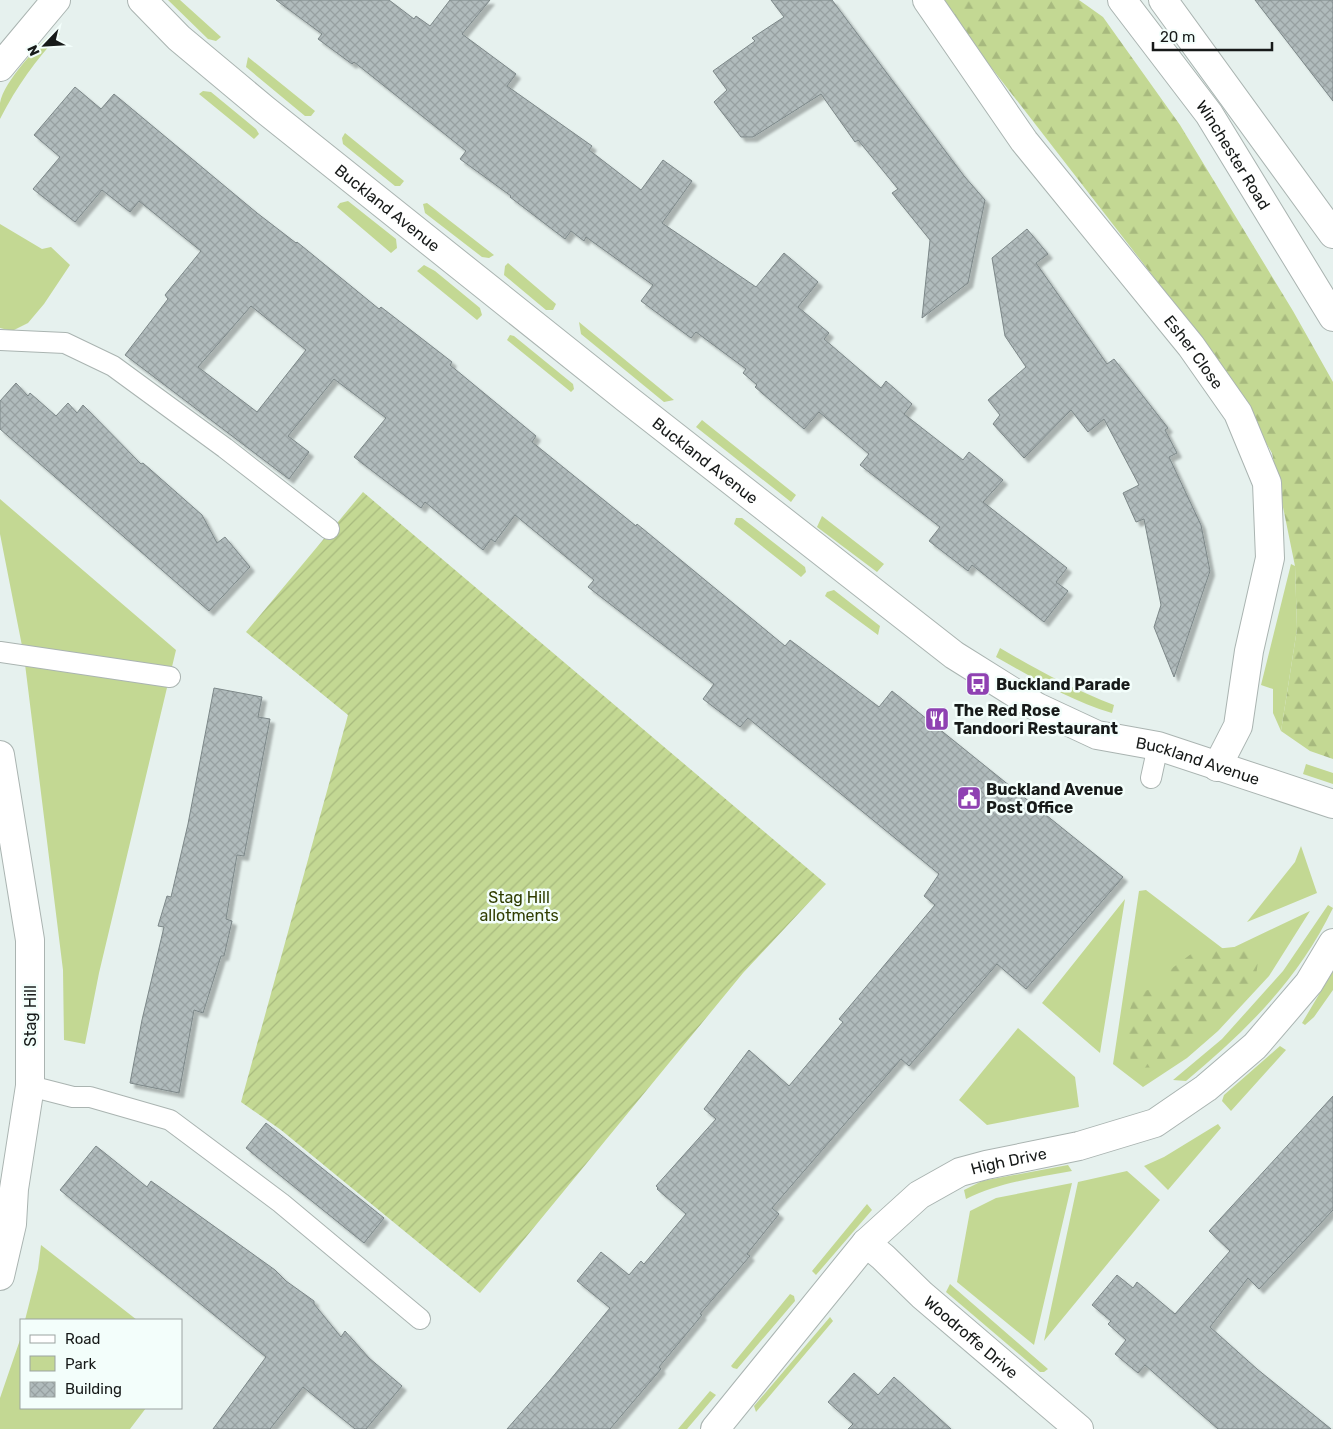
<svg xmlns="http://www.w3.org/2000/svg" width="1333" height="1429" font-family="Rubik,sans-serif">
<defs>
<pattern id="forest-firs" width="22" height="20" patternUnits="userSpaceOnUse" patternTransform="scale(1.25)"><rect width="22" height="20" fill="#c3d893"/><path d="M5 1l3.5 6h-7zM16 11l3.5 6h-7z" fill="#a7b97e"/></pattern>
<pattern id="garden-furrows" width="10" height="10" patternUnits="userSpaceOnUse" patternTransform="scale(1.25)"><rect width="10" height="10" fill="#c3d893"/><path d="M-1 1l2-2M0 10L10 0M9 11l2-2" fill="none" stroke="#a7b97e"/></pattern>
<pattern id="building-cross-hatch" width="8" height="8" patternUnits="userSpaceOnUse" patternTransform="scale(1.25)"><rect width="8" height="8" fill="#b0bbbc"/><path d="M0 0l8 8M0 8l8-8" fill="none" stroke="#97a0a1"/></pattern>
<filter id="shadow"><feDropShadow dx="4.5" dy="4.5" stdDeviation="1" flood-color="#0004"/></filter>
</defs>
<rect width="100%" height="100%" fill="#e6f1ee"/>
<path fill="#c3d893" d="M168 0H180L221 37 216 41 208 39Z
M56 30 60 34C35 61 17 86 0 119 0 114 0 108 0 103 4 81 39 44 56 30Z
M248 57 315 111 311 116H305L246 67Z
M203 91 211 92 256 129 259 134 254 139 199 94Z
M345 133 404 181 400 186H395L343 144 342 138Z
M348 201 396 239 397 248 391 253 337 207 340 203Z
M427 203 494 255 489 258 482 257 425 213 423 204Z
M0 224 42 249 51 247 70 265 44 304 28 323 12 331 0 328Z
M508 263 556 304 553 310H546L504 275 505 266Z
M424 265 435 271 480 308 482 315 477 320 417 271Z
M579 322 674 400 664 402 581 334Z
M510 335 514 336 573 384 574 389 571 392 507 340Z
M702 420 796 495 791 502 696 427Z
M0 499 176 650 99 973 85 1044 64 1040 63 970 24 656 0 534Z
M822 516 884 564 877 572 817 527Z
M736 518H742L805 567 806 572 801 577 734 524Z
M1291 564 1295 566 1297 629 1281 731 1273 713V689L1261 685Z
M834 590 880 626 878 635 825 596 827 592Z
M1000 648C1037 670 1074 690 1114 705L1112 713C1070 701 1034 678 996 657Z
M1306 764 1333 773V784L1303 774Z
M1301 846 1317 893 1247 922 1295 862Z
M1146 890 1226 951 1310 911 1269 976 1218 1031 1187 1058 1143 1087 1113 1064 1139 891Z
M1125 899 1100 1053 1042 1003Z
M1328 905 1333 908C1298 980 1247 1030 1186 1081L1173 1080 1222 1039 1283 971Z
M1333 971V990L1314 1017 1305 1025 1302 1023Z
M1018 1028 1075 1077 1079 1107 987 1125 959 1100Z
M1280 1046 1286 1050 1231 1111 1222 1101 1224 1095Z
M1218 1124 1221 1128 1168 1190 1144 1166 1164 1157Z
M1068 1165 1072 1171C1036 1178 999 1182 966 1199L964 1190 982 1181Z
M1127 1171 1160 1200 1044 1341 1078 1182Z
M1072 1183 1034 1345 957 1282 970 1211 996 1198Z
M867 1204 872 1210 816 1275 812 1271Z
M41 1245 137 1320H25L38 1269Z
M950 1284 1048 1369 1044 1372H1040L946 1292Z
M790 1294 794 1296 795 1301 737 1369 733 1368 731 1366Z
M830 1317 833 1321 756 1412 754 1406Z
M21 1337V1408H146L130 1429H0V1398Z
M710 1391 716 1395 687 1429H678Z"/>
<path fill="url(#forest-firs)" d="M939 0H1079L1103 17 1180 125 1293 311 1333 382V759L1310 751 1281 731 1297 629 1295 566 1272 453 1208 347Z
M1234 947 1259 954 1255 983 1165 1067 1132 1068 1125 1026 1135 993 1166 986 1171 969 1195 951Z"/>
<path fill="url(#garden-furrows)" d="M363 492 826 884 743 973 480 1293 281 1130 241 1102 348 715 246 632Z"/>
<path fill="url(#building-cross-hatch)" stroke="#7c8788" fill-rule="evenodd" filter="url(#shadow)" d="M276 0H389L414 19 416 16 430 26 450 0H490L462 34 516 74 507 86 592 146 589 150 641 190 663 160 692 181 662 223 756 287 784 253 818 282 798 307 829 333 824 339 881 388 886 381 912 404 904 414 963 460 969 452 1003 480 983 502 1067 568 1056 582 1068 591 1044 622 972 565 968 571 929 541 940 527 860 465 869 454 819 412 804 429 755 387 757 385 743 373 746 369 696 332 691 338 641 301 653 285 586 237 584 241 571 231 565 239 510 197 511 196 460 159 466 151 354 62 352 64 318 39 322 34Z
M771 0H832L964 176 985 200 968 283 922 318 930 240 892 193 898 189 858 140 855 142 821 94 753 137H741L714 102 727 90 713 71 755 41 752 38 784 17Z
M1255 0H1333V101Z
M75 87 101 109 114 94 257 213 296 243 297 242 379 309 381 307 452 362 450 365 536 436 532 442 636 526 637 524 671 552 785 646 790 640 879 707 892 691 1123 877 1026 989 997 964 909 1066 901 1059 772 1208 779 1214 747 1254 750 1256 700 1314 702 1315 659 1367 661 1369 610 1429H507L550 1380 610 1308 577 1281 601 1252 629 1275 641 1261 644 1264 686 1214 657 1189 658 1188 656 1186 716 1119 704 1109 749 1050 789 1086 843 1022 839 1019 935 905 924 896 939 874 748 718 740 727 703 699 714 684 588 587 594 580 515 515 495 542 491 539 483 550 425 502 421 508 354 457 386 418 334 379 288 436 309 452 289 479 125 355 168 299 165 295 201 251 139 201 130 212 102 190 75 222 33 189 60 157 34 135ZM251 306 306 350 257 412 198 367Z
M1027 229 1048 254 1036 263 1107 364 1114 359 1168 428 1165 430 1177 453 1169 457 1201 525 1210 571 1174 677 1154 627 1161 605 1144 519 1136 522 1123 493 1139 485 1104 419 1088 432 1071 410 1024 458 993 424 1000 415 988 400 1026 367 1005 336 992 258Z
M16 383 28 396 30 393 56 416 68 403 77 413 83 405 141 464 143 463 202 515 217 543 225 537 250 567 209 611 0 429V401Z
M214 688 262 697 258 717 270 719 244 856 237 855 226 919 232 921 224 956H221L203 1013 194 1010 179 1093 130 1083 142 1020 164 927 158 926 167 896 171 897 188 824Z
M1333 1096V1210L1259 1289 1248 1278 1210 1327 1257 1369 1331 1429H1218L1145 1365 1138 1373 1115 1354 1126 1340 1108 1324 1111 1321 1092 1305 1117 1275 1133 1288 1137 1282 1175 1314 1230 1251 1209 1231Z
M266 1123 384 1218 364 1243 246 1148Z
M96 1146 147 1187 151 1181 275 1270 286 1281 314 1301V1304L341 1337 345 1331 369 1358 402 1386 366 1429H355L303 1387 270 1429H213L266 1357 60 1190Z
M854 1373 878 1395 894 1377 951 1429H848L853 1424 828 1402Z"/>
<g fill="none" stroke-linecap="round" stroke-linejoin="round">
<defs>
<path id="lane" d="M0 340 65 343 113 366 225 448 329 529
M0 652 170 677
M1151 778 1158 746
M30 1086 73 1097H90L170 1120 281 1203 420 1319"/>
<g id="street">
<path id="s1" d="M142 0 179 38 264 109 627 399 954 655 1037 707 1097 735 1158 746 1333 804"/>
<path id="s2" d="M927 0 1024 141 1191 346 1238 413 1267 483 1270 558 1249 651 1238 726 1217 767"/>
<path d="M0 67 56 0"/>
<path d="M0 755 30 940V1086L14 1189 12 1224 0 1276"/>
<path id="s3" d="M866 1243 883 1257 922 1295 1079 1429"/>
<path id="s4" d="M715 1429 866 1243 919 1195 960 1172 986 1165 1079 1146 1155 1123 1206 1088 1255 1046 1309 983 1333 943"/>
</g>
<g id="secondary">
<path id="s5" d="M1122 0 1209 114 1333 317"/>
<path d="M1163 0 1333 234"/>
</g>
</defs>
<use href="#lane" stroke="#aab4b1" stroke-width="22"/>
<use href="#street" stroke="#aab4b1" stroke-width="30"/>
<use href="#secondary" stroke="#aab4b1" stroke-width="30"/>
<use href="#lane" stroke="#fff" stroke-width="20"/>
<use href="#street" stroke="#fff" stroke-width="28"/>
<use href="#secondary" stroke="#fff" stroke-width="28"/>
</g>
<defs>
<symbol id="bus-square" viewBox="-11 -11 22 22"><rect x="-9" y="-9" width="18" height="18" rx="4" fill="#8f41b2" stroke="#f3fefb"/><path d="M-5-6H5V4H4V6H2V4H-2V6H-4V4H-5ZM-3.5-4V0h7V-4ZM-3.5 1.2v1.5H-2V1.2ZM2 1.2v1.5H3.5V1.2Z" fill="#fff"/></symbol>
<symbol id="restaurant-square" viewBox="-11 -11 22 22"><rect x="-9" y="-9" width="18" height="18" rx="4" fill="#8f41b2" stroke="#f3fefb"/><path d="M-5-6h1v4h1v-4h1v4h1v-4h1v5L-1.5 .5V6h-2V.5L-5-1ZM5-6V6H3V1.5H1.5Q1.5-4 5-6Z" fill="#fff"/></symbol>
<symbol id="civic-square" viewBox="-11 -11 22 22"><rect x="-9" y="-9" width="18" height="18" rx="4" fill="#8f41b2" stroke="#f3fefb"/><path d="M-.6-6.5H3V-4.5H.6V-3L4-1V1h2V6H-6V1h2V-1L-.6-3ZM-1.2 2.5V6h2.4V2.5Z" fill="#fff"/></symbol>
</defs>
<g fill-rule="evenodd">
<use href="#bus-square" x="964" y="670" width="28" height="28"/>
<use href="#restaurant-square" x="923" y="705" width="28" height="28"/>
<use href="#civic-square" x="955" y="784" width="28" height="28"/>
</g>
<g text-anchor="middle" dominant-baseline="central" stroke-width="5" stroke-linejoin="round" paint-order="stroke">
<g font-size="16" fill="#171a19" stroke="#f3fefb">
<text stroke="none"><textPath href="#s5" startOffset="191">Winchester Road</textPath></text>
<text stroke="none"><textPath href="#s1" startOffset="322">Buckland Avenue</textPath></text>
<text stroke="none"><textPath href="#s2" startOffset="442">Esher Close</textPath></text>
<text stroke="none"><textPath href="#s1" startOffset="728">Buckland Avenue</textPath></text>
<text stroke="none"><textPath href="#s1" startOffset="1312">Buckland Avenue</textPath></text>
<text transform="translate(30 1016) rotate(-90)">Stag Hill</text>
<text stroke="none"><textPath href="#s4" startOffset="408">High Drive</textPath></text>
<text stroke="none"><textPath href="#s3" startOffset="141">Woodroffe Drive</textPath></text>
</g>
<g font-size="16" font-weight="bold" fill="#171a19" stroke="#f3fefb" text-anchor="start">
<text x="996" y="684">Buckland Parade</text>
<text x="954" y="710">The Red Rose<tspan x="954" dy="18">Tandoori Restaurant</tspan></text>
<text x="986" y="789">Buckland Avenue<tspan x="986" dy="18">Post Office</tspan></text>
</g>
<g font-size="16" fill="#303d00" stroke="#f3fefb">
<text x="519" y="897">Stag Hill<tspan x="519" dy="18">allotments</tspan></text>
</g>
</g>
<rect x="20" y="1319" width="162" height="90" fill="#f3fefb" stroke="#9ba3a1"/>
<rect x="30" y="1335" width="25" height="8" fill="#ffffff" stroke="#9ba3a1"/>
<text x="65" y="1344" font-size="15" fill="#171a19">Road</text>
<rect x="30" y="1356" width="25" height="15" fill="#c3d893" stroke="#9ba3a1"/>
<text x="65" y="1369" font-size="15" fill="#171a19">Park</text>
<rect x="30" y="1382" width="25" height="15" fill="url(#building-cross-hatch)" stroke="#9ba3a1"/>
<text x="65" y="1394" font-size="15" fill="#171a19">Building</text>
<g transform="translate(45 45) rotate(245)" stroke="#f3fefb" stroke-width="4" paint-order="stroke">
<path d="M0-4L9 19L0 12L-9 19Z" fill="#171a19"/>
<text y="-8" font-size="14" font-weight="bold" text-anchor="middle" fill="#171a19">N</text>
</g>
<path d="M1153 42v8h119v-8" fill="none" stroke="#171a19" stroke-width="2.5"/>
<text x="1160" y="42" font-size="15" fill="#171a19" stroke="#f3fefb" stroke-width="4" paint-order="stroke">20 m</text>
</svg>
